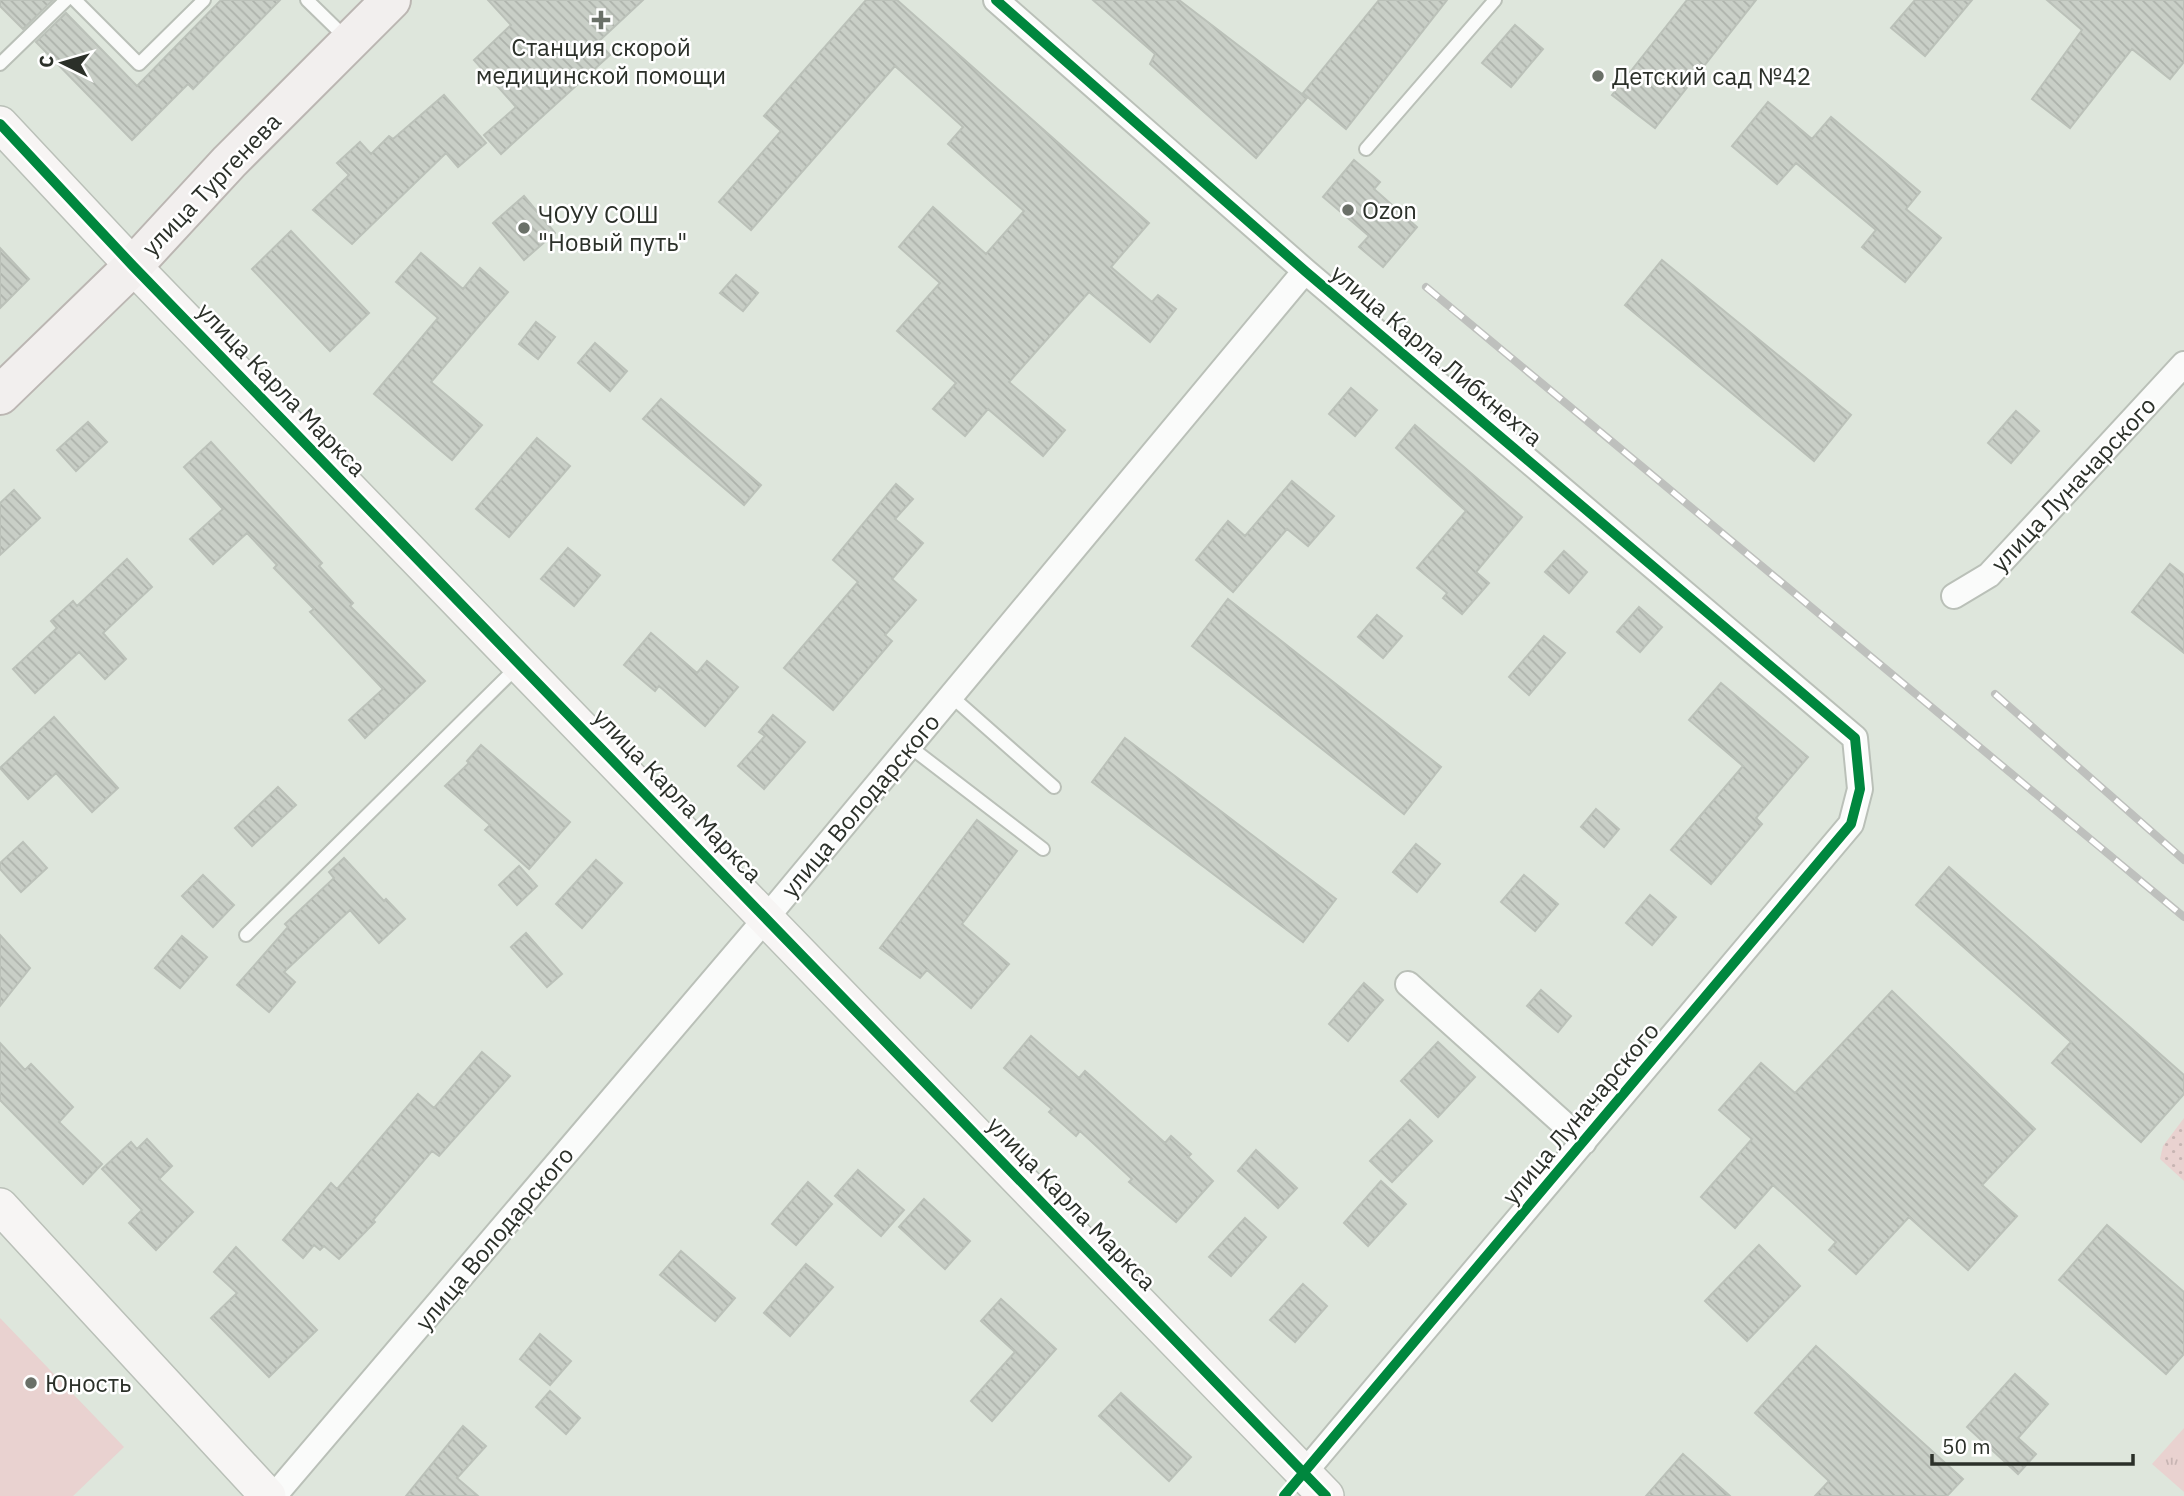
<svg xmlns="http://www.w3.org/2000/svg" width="2184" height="1496" font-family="'IBM Plex Sans',sans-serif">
<defs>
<pattern id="grass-dots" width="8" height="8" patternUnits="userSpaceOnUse" patternTransform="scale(1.75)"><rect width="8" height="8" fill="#e9d2d0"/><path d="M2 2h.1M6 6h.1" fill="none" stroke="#c8b5b3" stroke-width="1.8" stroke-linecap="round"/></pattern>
<pattern id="park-tufts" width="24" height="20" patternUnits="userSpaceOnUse" patternTransform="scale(1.75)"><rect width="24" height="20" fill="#e9d2d0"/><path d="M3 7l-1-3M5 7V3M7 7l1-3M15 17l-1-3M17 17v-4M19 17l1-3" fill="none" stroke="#c8b5b3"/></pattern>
<pattern id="building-back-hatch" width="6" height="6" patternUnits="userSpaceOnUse" patternTransform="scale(1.75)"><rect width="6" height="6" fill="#c9cfc7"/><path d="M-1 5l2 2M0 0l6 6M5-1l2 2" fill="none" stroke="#adb2ab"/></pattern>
</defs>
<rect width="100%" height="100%" fill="#dee6dc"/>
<path fill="url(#grass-dots)" d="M2184 1118V1181L2160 1159 2163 1146Z"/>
<path fill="url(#park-tufts)" d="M2184 1428V1492L2152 1464Z"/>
<path fill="#e9d2d0" d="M0 1318 124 1447 73 1496H0Z"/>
<path fill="url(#building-back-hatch)" stroke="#bbc1b9" stroke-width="2" d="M0 0H53L23 29 0 6Z
M221 0H280L193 89 188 84 132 140 36 42 66 13 137 86Z
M488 0H643L598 42 610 55 501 154 484 135 516 107 474 60 511 25Z
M866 0H897L1149 223 1111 267 1152 302 1158 295 1176 309 1150 342 1089 292 1009 382 1065 430 1043 456 988 409 965 436 933 409 956 383 897 331 940 283 899 247 933 207 986 254 1024 211 948 144 963 127 895 66 751 230 719 202 781 131 764 116Z
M1093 0H1179L1307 98 1256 158 1150 64 1155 54Z
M1379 0H1447L1346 129 1303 93Z
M1687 0H1756L1655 128 1612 95Z
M1915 0H1972L1925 56 1891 28Z
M2047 0H2184V62L2170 79 2132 49 2070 128 2032 99 2082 30Z
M1515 25 1543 49 1511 87 1482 63Z
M444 95 486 143 458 167 446 153 352 244 313 210 349 175 337 163 360 142 371 154 389 136 393 139Z
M1768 102 1812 139 1831 117 1920 192 1906 209 1941 238 1905 282 1862 247 1876 230 1796 163 1777 184 1732 146Z
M1354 160 1380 182 1374 189 1417 227 1383 267 1359 247 1369 236 1323 197Z
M524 196 555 233 524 260 493 223Z
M291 231 369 313 330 351 252 269Z
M0 248 29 279 0 308Z
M421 253 463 289 480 268 508 292 431 382 482 425 452 460 374 394 438 318 396 282Z
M1662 260 1851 415 1814 461 1625 305Z
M736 275 758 293 743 311 720 293Z
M536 322 555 337 538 359 519 344Z
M595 343 627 371 610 391 578 363Z
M1351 388 1377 410 1355 436 1329 414Z
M661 399 761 485 744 505 643 419Z
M2016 411 2039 431 2011 463 1988 443Z
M88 422 107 442 76 471 57 450Z
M1415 425 1522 517 1476 572 1489 583 1462 614 1443 598 1447 593 1417 568 1466 511 1396 448Z
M537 438 570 466 509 537 476 509Z
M211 442 322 563 319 566 353 603 350 606 425 681 365 738 349 720 383 689 310 612 314 609 274 568 277 565 247 533 213 564 190 539 223 509 184 467Z
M1292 481 1334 516 1308 546 1287 529 1233 592 1196 560 1228 521 1245 536Z
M896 484 913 499 895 519 923 543 892 579 916 600 885 635 892 641 833 710 784 668 858 582 833 560Z
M14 490 40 518 0 555V503Z
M568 548 600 575 574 606 541 579Z
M1564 551 1587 572 1569 593 1545 572Z
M127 559 152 587 103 633 126 659 105 679 79 652 35 693 13 669 57 628 51 621 73 601 77 606Z
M2170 564 2184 575V653L2132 612Z
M1228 599 1441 767 1404 814 1192 646Z
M1639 607 1662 627 1640 652 1617 632Z
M1377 615 1402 636 1383 658 1358 637Z
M651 633 697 673 707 661 738 687 705 726 659 686 655 691 624 665Z
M1544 636 1565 653 1529 695 1509 677Z
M1721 683 1808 757 1756 818 1762 824 1711 884 1671 850 1743 766 1689 720Z
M773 715 805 742 764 789 738 766 765 736 759 732Z
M54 717 118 788 92 812 56 773 28 799 0 768Z
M1125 738 1336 899 1303 942 1092 782Z
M481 745 570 822 529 869 485 830 490 825 445 786 469 763 467 761Z
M278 787 296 805 252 846 235 828Z
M1596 809 1619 829 1604 847 1581 827Z
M977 820 1017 851 962 924 1009 964 971 1008 927 970 920 978 880 948Z
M23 842 47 868 21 892 0 869V863Z
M1416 844 1440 864 1417 892 1393 872Z
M344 858 384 901 386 899 405 919 379 943 350 910 284 972 295 982 269 1012 237 985 288 927 285 924 334 878 329 872Z
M596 860 622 883 582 928 556 904Z
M519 866 537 886 517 905 499 885Z
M1949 867 2184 1075V1094L2141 1142 2052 1063 2071 1042 1916 905Z
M203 875 234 905 213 927 182 896Z
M1524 875 1558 904 1535 931 1501 902Z
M1650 895 1676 917 1652 945 1626 923Z
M526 933 562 974 547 987 511 947Z
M0 935 30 968 0 1006Z
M182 936 207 957 180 988 155 968Z
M1364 983 1383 1000 1348 1041 1329 1024Z
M1541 990 1571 1016 1558 1032 1527 1006Z
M1892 991 2035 1129 1982 1185 2017 1216 1968 1270 1909 1217 1856 1274 1829 1250 1836 1242 1773 1185 1735 1228 1701 1197 1752 1139 1719 1110 1761 1063 1795 1093Z
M1031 1036 1079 1078 1085 1071 1165 1143 1171 1136 1191 1154 1188 1157 1213 1181 1176 1222 1129 1182 1132 1179 1080 1131 1076 1136 1049 1112 1052 1109 1004 1068Z
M1438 1042 1475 1077 1438 1117 1401 1081Z
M0 1043 25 1070 31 1064 73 1107 59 1122 102 1164 83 1184 0 1100Z
M482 1052 510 1076 439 1156 432 1151 373 1220 375 1222 339 1259 324 1246 320 1250 314 1245 303 1258 283 1240 331 1183 337 1189 418 1094 434 1108Z
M1410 1120 1432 1141 1392 1182 1370 1161Z
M147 1139 172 1166 159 1179 193 1212 156 1250 129 1223 142 1210 102 1169 131 1142 137 1149Z
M1256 1150 1297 1188 1278 1208 1238 1171Z
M858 1170 904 1210 881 1236 835 1196Z
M1381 1181 1406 1204 1368 1246 1344 1223Z
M808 1182 832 1204 796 1245 772 1224Z
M924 1199 970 1241 945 1269 899 1227Z
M1245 1218 1266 1237 1231 1276 1209 1257Z
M2107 1225 2184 1292V1354L2166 1374 2059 1280Z
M1759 1245 1800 1286 1747 1341 1705 1301Z
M236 1247 317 1330 269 1377 211 1318 237 1293 214 1272Z
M681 1251 735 1298 715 1321 660 1275Z
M806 1264 833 1287 790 1336 764 1313Z
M1303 1284 1327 1306 1295 1342 1270 1320Z
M1001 1299 1056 1349 992 1421 971 1401 1015 1352 981 1321Z
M540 1334 571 1361 550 1385 520 1359Z
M1816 1346 1963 1479 1947 1496H1815L1829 1481 1755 1413Z
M2015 1374 2048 1404 2018 1438 2036 1454 2018 1474 1967 1427Z
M550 1391 580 1418 566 1434 536 1407Z
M1121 1393 1191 1457 1169 1481 1099 1416Z
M463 1426 486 1446 457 1478 478 1496H406Z
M1683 1454 1730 1496H1646Z"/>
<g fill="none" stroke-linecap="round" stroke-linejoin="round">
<defs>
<path id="lane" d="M75 0 139 64 204 0
M307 0 347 39
M0 64 66 0
M1366 149 1495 0
M951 696 1054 787
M909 746 1043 849
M246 935 517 667"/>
<path id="street" d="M996 0 1305 271 1855 738 1860 789 1851 824 1304 1473
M1954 596 1989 575 2184 364
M1408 984 1584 1142
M274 1496 767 917 1305 271"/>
<path id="secondary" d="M0 124 133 266 1326 1496
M0 1206 268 1496"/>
<path id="primary" d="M0 395 133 266 229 162 391 0"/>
</defs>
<use href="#lane" stroke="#bac0b8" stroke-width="16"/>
<use href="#street" stroke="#bac0b8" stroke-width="28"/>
<use href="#secondary" stroke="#bac0b8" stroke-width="38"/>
<use href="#primary" stroke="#bbb6b2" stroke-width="42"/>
<use href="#lane" stroke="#fafbfa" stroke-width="12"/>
<use href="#street" stroke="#fafbfa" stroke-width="24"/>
<use href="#secondary" stroke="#f7f5f4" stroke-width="35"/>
<use href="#primary" stroke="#f2efee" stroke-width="38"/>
<defs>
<path id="rail" d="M1426 287 2184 917
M1995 694 2184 860"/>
</defs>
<use href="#rail" stroke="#bec0bd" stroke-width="8"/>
<use href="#rail" stroke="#fff" stroke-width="5" stroke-dasharray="16" stroke-linecap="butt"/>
<defs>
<path id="cycleway" d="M996 0 1305 271 1855 738 1860 789 1851 824 1284 1496
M0 124 133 266 1326 1496"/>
</defs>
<use href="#cycleway" stroke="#fff" stroke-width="15"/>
<use href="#cycleway" stroke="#00873e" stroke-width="10"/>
</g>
<g fill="#6a7068" stroke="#fff" stroke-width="2.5">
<path d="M597.5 9.5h7v7h7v7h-7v7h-7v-7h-7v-7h7z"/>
<circle cx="1598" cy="76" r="7"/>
<circle cx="1348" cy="210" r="7"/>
<circle cx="524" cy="228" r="7"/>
<circle cx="31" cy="1383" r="7"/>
</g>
<g text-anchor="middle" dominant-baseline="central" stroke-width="5" stroke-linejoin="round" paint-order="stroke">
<g font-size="24" fill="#2b3029" stroke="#fff" text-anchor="start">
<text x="601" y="47" text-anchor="middle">Станция скорой<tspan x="601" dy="28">медицинской помощи</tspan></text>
<text x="1612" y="76">Детский сад №42</text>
<text x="1362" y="210">Ozon</text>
<text x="538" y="214">ЧОУУ СОШ<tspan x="538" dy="28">"Новый путь"</tspan></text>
<text x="45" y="1383">Юность</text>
</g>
<g font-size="24" fill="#2b3029" stroke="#fff">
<text transform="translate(211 184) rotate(-46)">улица Тургенева</text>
<text transform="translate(1437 355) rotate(40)">улица Карла Либкнехта</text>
<text transform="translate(282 389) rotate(46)">улица Карла Маркса</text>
<text transform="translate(2073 484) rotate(-47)">улица Луначарского</text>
<text transform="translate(678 795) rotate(46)">улица Карла Маркса</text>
<text transform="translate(860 805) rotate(-50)">улица Володарского</text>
<text transform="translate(1580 1113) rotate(-50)">улица Луначарского</text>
<text transform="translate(1072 1203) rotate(46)">улица Карла Маркса</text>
<text transform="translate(494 1238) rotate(-50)">улица Володарского</text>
</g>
</g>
<g transform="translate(63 63) rotate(275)" stroke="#ffffff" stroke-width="5" paint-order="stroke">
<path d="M0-5L12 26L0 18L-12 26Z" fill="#2b3029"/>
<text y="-10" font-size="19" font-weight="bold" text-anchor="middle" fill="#2b3029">С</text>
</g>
<path d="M1932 1454v10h201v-10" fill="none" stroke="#2b3029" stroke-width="3.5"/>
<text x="1942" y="1454" font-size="21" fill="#2b3029" stroke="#ffffff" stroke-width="5" paint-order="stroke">50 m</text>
</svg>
